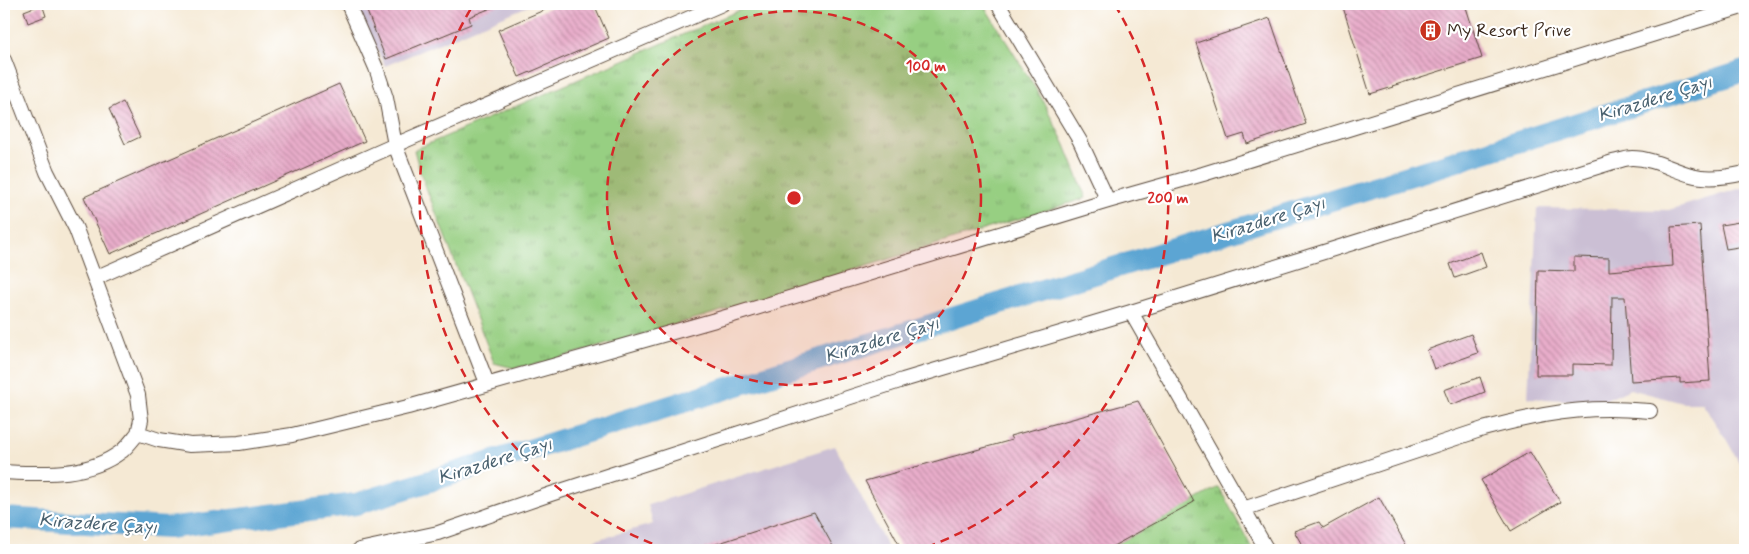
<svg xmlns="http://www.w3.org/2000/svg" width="1749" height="554" font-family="Mynerve,sans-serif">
<defs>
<pattern id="grass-tufts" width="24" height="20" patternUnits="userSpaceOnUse" patternTransform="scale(1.25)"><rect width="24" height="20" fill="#97cf82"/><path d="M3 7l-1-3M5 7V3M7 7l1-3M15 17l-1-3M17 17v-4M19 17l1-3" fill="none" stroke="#7ca86a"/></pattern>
<pattern id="building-back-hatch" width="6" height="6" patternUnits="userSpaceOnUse" patternTransform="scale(1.25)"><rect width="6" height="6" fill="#e9adcb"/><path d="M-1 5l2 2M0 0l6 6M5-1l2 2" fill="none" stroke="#be8da4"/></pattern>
</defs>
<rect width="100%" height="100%" fill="#fff"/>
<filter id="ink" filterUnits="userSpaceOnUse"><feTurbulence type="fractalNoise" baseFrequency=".02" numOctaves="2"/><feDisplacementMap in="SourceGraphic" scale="10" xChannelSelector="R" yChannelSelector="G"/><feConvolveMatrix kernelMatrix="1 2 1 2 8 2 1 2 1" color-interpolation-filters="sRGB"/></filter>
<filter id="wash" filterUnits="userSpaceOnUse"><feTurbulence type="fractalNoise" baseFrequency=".0096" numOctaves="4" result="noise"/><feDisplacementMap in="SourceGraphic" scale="20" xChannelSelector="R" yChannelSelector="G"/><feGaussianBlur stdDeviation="1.12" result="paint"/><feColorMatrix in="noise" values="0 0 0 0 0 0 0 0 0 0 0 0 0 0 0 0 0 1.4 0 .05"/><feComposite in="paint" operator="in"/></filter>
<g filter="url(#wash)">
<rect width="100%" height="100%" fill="#f5e9d4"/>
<path fill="#cbbfd4" d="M355 4H533L385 66Z
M1745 187V473L1726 439 1702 403H1683L1630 389 1602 402 1528 398 1537 208 1669 210Z
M835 446 889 550H559L653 524 648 505Z"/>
<path fill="url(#grass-tufts)" stroke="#697c50" d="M754 4H983L1042 99 1065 145 1086 198 715 313 542 363 514 368 494 363 420 172 414 150Z
M1219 487 1253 550H1106Z"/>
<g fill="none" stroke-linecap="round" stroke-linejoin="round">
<path stroke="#5ba5d3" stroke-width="22" d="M4 518 168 528 356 504 1745 71"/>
</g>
<g id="blocks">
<path fill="url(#building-back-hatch)" d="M42 4 46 16 28 23 24 11Z
M364 4H501L469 17 471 24 386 59Z
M558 4H594L609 38 519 77 498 30Z
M1342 4H1465L1482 58 1392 86 1393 87 1370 94Z
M1270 18 1306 124 1247 144 1244 134 1228 139 1196 43Z
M339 84 365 141 110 254 84 197Z
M123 102 140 137 125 144 109 109Z
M1745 221V246L1726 249 1721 225Z
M1700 225 1710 381 1680 383V378L1631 381 1625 297H1612L1611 365 1572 364V375H1536L1538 270 1574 271V257L1609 258V271L1673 266 1671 227Z
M1481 252 1486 267 1455 278 1450 264Z
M1471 334 1478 353 1434 369 1427 350Z
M1480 377 1485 392 1450 405 1444 390Z
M1138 401 1194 502 1106 550H902L865 481 1012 440 1010 436Z
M1530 452 1560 502 1511 531 1481 480Z
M1379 497 1409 550H1305L1294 531 1319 522 1323 528Z
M814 512 835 550H704V548Z"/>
</g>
</g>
<g filter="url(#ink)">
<use href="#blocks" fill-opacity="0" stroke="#574739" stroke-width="1"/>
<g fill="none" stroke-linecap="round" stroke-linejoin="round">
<defs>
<path id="street" d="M348 4 376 68 386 98 395 145 487 383
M998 4 1080 141 1108 201
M4 60 47 172 76 229 138 395 141 420 138 433 159 440 190 445 239 443 292 435 408 407 733 315 1108 201 1203 174 1745 6
M95 278 395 145 722 4
M1131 312 1267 550
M4 472C45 474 88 477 122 451 128 446 133 439 138 433
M1243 509 1483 429C1524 418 1565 409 1608 409 1622 409 1636 410 1650 411
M359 550 438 533 551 494 903 380 1131 312 1613 162C1619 161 1626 158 1632 158 1653 158 1672 170 1691 175 1709 180 1728 177 1745 173"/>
</defs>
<use href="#street" stroke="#574739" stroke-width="16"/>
<use href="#street" stroke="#fff" stroke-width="14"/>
</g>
</g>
<circle cx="794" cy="198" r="187" fill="#d62828" fill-opacity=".12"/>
<g fill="none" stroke="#d62828" stroke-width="2.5" stroke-dasharray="9 6">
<circle cx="794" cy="198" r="187"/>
<path d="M666 549A374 374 0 0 1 473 5M1115 5A374 374 0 0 1 922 549"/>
</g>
<defs>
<symbol id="building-disc" viewBox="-11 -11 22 22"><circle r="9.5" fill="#c8321e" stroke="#fff"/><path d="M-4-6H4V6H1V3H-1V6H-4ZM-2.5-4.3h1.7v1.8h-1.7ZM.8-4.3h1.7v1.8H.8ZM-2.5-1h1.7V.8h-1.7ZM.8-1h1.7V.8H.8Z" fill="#fff"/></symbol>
</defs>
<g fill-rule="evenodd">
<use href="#building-disc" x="1418" y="18" width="25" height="25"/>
</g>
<g text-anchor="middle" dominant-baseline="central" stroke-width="4.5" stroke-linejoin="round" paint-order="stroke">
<g font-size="18" fill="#3b2a1e" stroke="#fff" text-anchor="start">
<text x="1447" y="31">My Resort Prive</text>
</g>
<g font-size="19" font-style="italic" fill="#49616f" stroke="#fff">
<text transform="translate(1655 99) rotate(-17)">Kirazdere Çayı</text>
<text transform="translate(1268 220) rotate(-17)">Kirazdere Çayı</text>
<text transform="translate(882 340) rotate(-17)">Kirazdere Çayı</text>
<text transform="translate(495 461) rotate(-17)">Kirazdere Çayı</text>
<text transform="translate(98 524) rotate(4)">Kirazdere Çayı</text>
</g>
</g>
<circle cx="794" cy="198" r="8" fill="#d62828" stroke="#fff" stroke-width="2.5"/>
<g font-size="15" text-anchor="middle" font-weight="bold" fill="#d62828" stroke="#fff" stroke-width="4.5" stroke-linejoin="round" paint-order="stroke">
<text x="926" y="71">100 m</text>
<text x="1168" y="203">200 m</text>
</g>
<rect width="1749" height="554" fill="none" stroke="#fff" stroke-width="20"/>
</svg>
